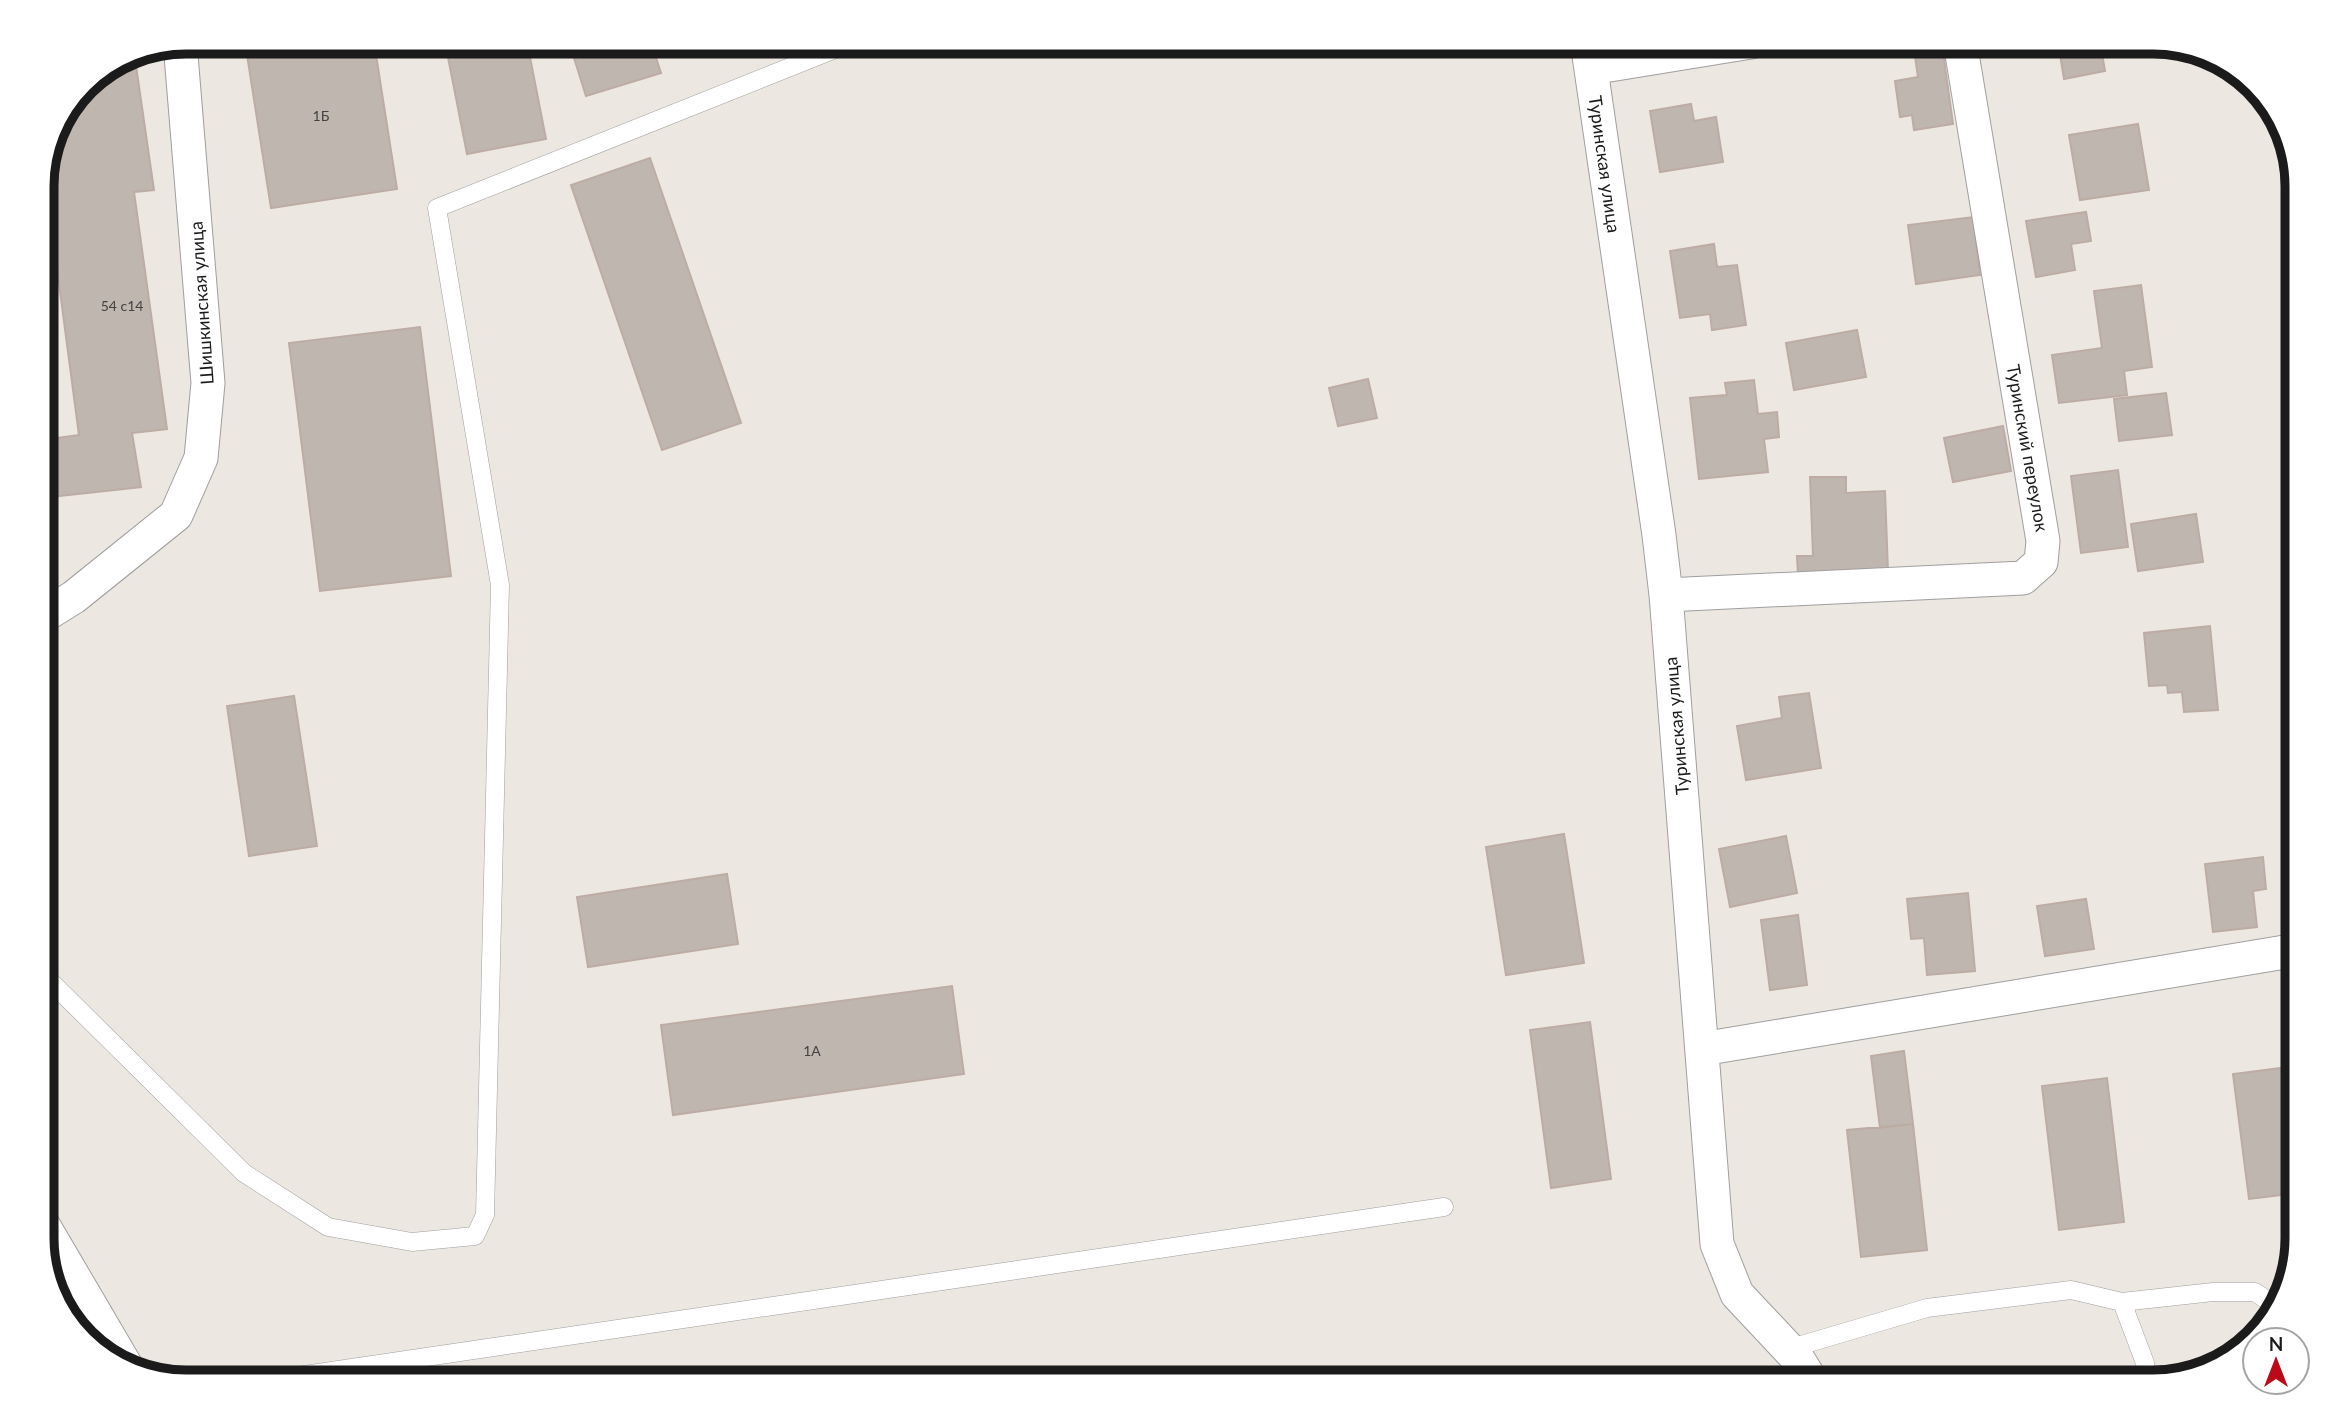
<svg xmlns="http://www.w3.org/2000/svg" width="2339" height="1424" font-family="Lato,sans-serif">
<rect width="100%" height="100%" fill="#ece7e0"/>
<path fill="#c0b6b0" stroke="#bdaca4" stroke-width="2" d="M245 42H374L397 189 271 208Z
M445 42H527L546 139 467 154Z
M569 42H651L661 73 586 96Z
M2058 42H2100L2105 71 2064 79Z
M134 52 154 190 134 192 167 429 132 433 141 487 42 498V440L79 435 44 170 53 130 84 84Z
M1943 52 1953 124 1914 130 1912 115 1900 117 1895 81 1918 77 1915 56Z
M1691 104 1694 121 1716 117 1723 162 1660 172 1650 111Z
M2138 124 2149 190 2080 200 2069 135Z
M650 158 741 423 662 450 571 185Z
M2086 212 2091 241 2071 244 2075 270 2036 277 2026 221Z
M1973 217 1980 275 1916 284 1908 225Z
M1714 244 1717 267 1737 265 1746 325 1712 330 1710 314 1680 318 1670 251Z
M2141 285 2152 367 2124 371 2127 395 2059 403 2052 355 2102 348 2094 291Z
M420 327 451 576 320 591 289 343Z
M1857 330 1866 377 1794 390 1786 343Z
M1368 379 1377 418 1338 426 1329 388Z
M1754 380 1758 414 1777 412 1779 437 1764 439 1768 472 1699 479 1690 398 1727 395 1725 383Z
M2166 393 2172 435 2119 441 2114 399Z
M2003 426 2011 471 1953 482 1944 438Z
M2118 470 2128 547 2081 553 2071 476Z
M1810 477H1846V493L1885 491 1888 572 1798 575 1797 556H1813Z
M2196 514 2203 562 2138 571 2131 524Z
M2210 626 2218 710 2184 712 2182 692 2168 693 2167 685 2149 686 2144 633Z
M1809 693 1821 768 1746 780 1737 726 1782 718 1779 697Z
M294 696 317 846 249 856 227 706Z
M1564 834 1584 963 1506 975 1486 847Z
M1786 836 1797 893 1730 907 1719 849Z
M2263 857 2266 889 2253 891 2257 927 2213 932 2205 864Z
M727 874 738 944 588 967 577 897Z
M1968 893 1975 971 1927 975 1924 938 1911 939 1907 899Z
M2086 899 2094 949 2045 956 2037 906Z
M1798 915 1807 985 1770 990 1761 920Z
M952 986 964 1074 673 1115 661 1025Z
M1590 1022 1611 1179 1551 1188 1530 1030Z
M1904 1051 1913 1124 1880 1128 1871 1056Z
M2297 1066V1193L2249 1199 2233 1074Z
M2107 1078 2124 1222 2059 1230 2042 1086Z
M1913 1124 1927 1250 1861 1257 1847 1130Z"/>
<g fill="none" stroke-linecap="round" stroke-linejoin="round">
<defs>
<path id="service" d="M42 973 244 1173 328 1227 412 1242 475 1236 485 1215 500 585 437 208 853 42
M2122 1302 2213 1292H2255L2278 1308
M1788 1349 1927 1308 2071 1290 2122 1302 2145 1363 2147 1382
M257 1382 1444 1207"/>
<path id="minor" d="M1587 42 1659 535 1666 595 1717 1244 1737 1294 1798 1359 1812 1382
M1591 68 1751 42
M1666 595 2023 578 2041 562 2043 541 1960 42
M42 617 74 597 176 515 201 458 208 383 180 43
M1702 1049 2297 950
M42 1223 126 1366"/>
</defs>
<use href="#service" stroke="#9f9f9f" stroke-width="19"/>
<use href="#minor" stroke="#9f9f9f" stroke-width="35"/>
<use href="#service" stroke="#fff" stroke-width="18"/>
<use href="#minor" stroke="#fff" stroke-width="33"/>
</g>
<g text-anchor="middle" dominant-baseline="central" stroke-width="5" stroke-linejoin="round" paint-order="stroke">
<g font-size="14" fill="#444240">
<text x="321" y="115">1Б</text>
<text x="122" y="305">54 с14</text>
<text x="812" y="1050">1А</text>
</g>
<g font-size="18" fill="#1b1b1b" stroke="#fff">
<text transform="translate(1605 164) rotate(82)">Туринская улица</text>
<text transform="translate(201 303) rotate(-94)">Шишкинская улица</text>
<text transform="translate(2028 448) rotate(80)">Туринский переулок</text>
<text transform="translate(1676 726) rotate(-95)">Туринская улица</text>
</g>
</g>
<path d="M0 0H2339V1424H0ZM186 54H2153A132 132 0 0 1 2285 186V1238A132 132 0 0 1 2153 1370H186A132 132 0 0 1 54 1238V186A132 132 0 0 1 186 54Z" fill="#fff" fill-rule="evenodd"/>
<path fill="none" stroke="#1b1b1b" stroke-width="9" d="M186 54H2153A132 132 0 0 1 2285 186V1238A132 132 0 0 1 2153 1370H186A132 132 0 0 1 54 1238V186A132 132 0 0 1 186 54Z"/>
<g transform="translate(2276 1361)"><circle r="33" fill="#ffffff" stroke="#a4a4a4" stroke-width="2"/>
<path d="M0-5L12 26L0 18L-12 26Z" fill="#bc0918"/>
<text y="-10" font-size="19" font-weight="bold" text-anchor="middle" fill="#1b1b1b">N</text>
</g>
</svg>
